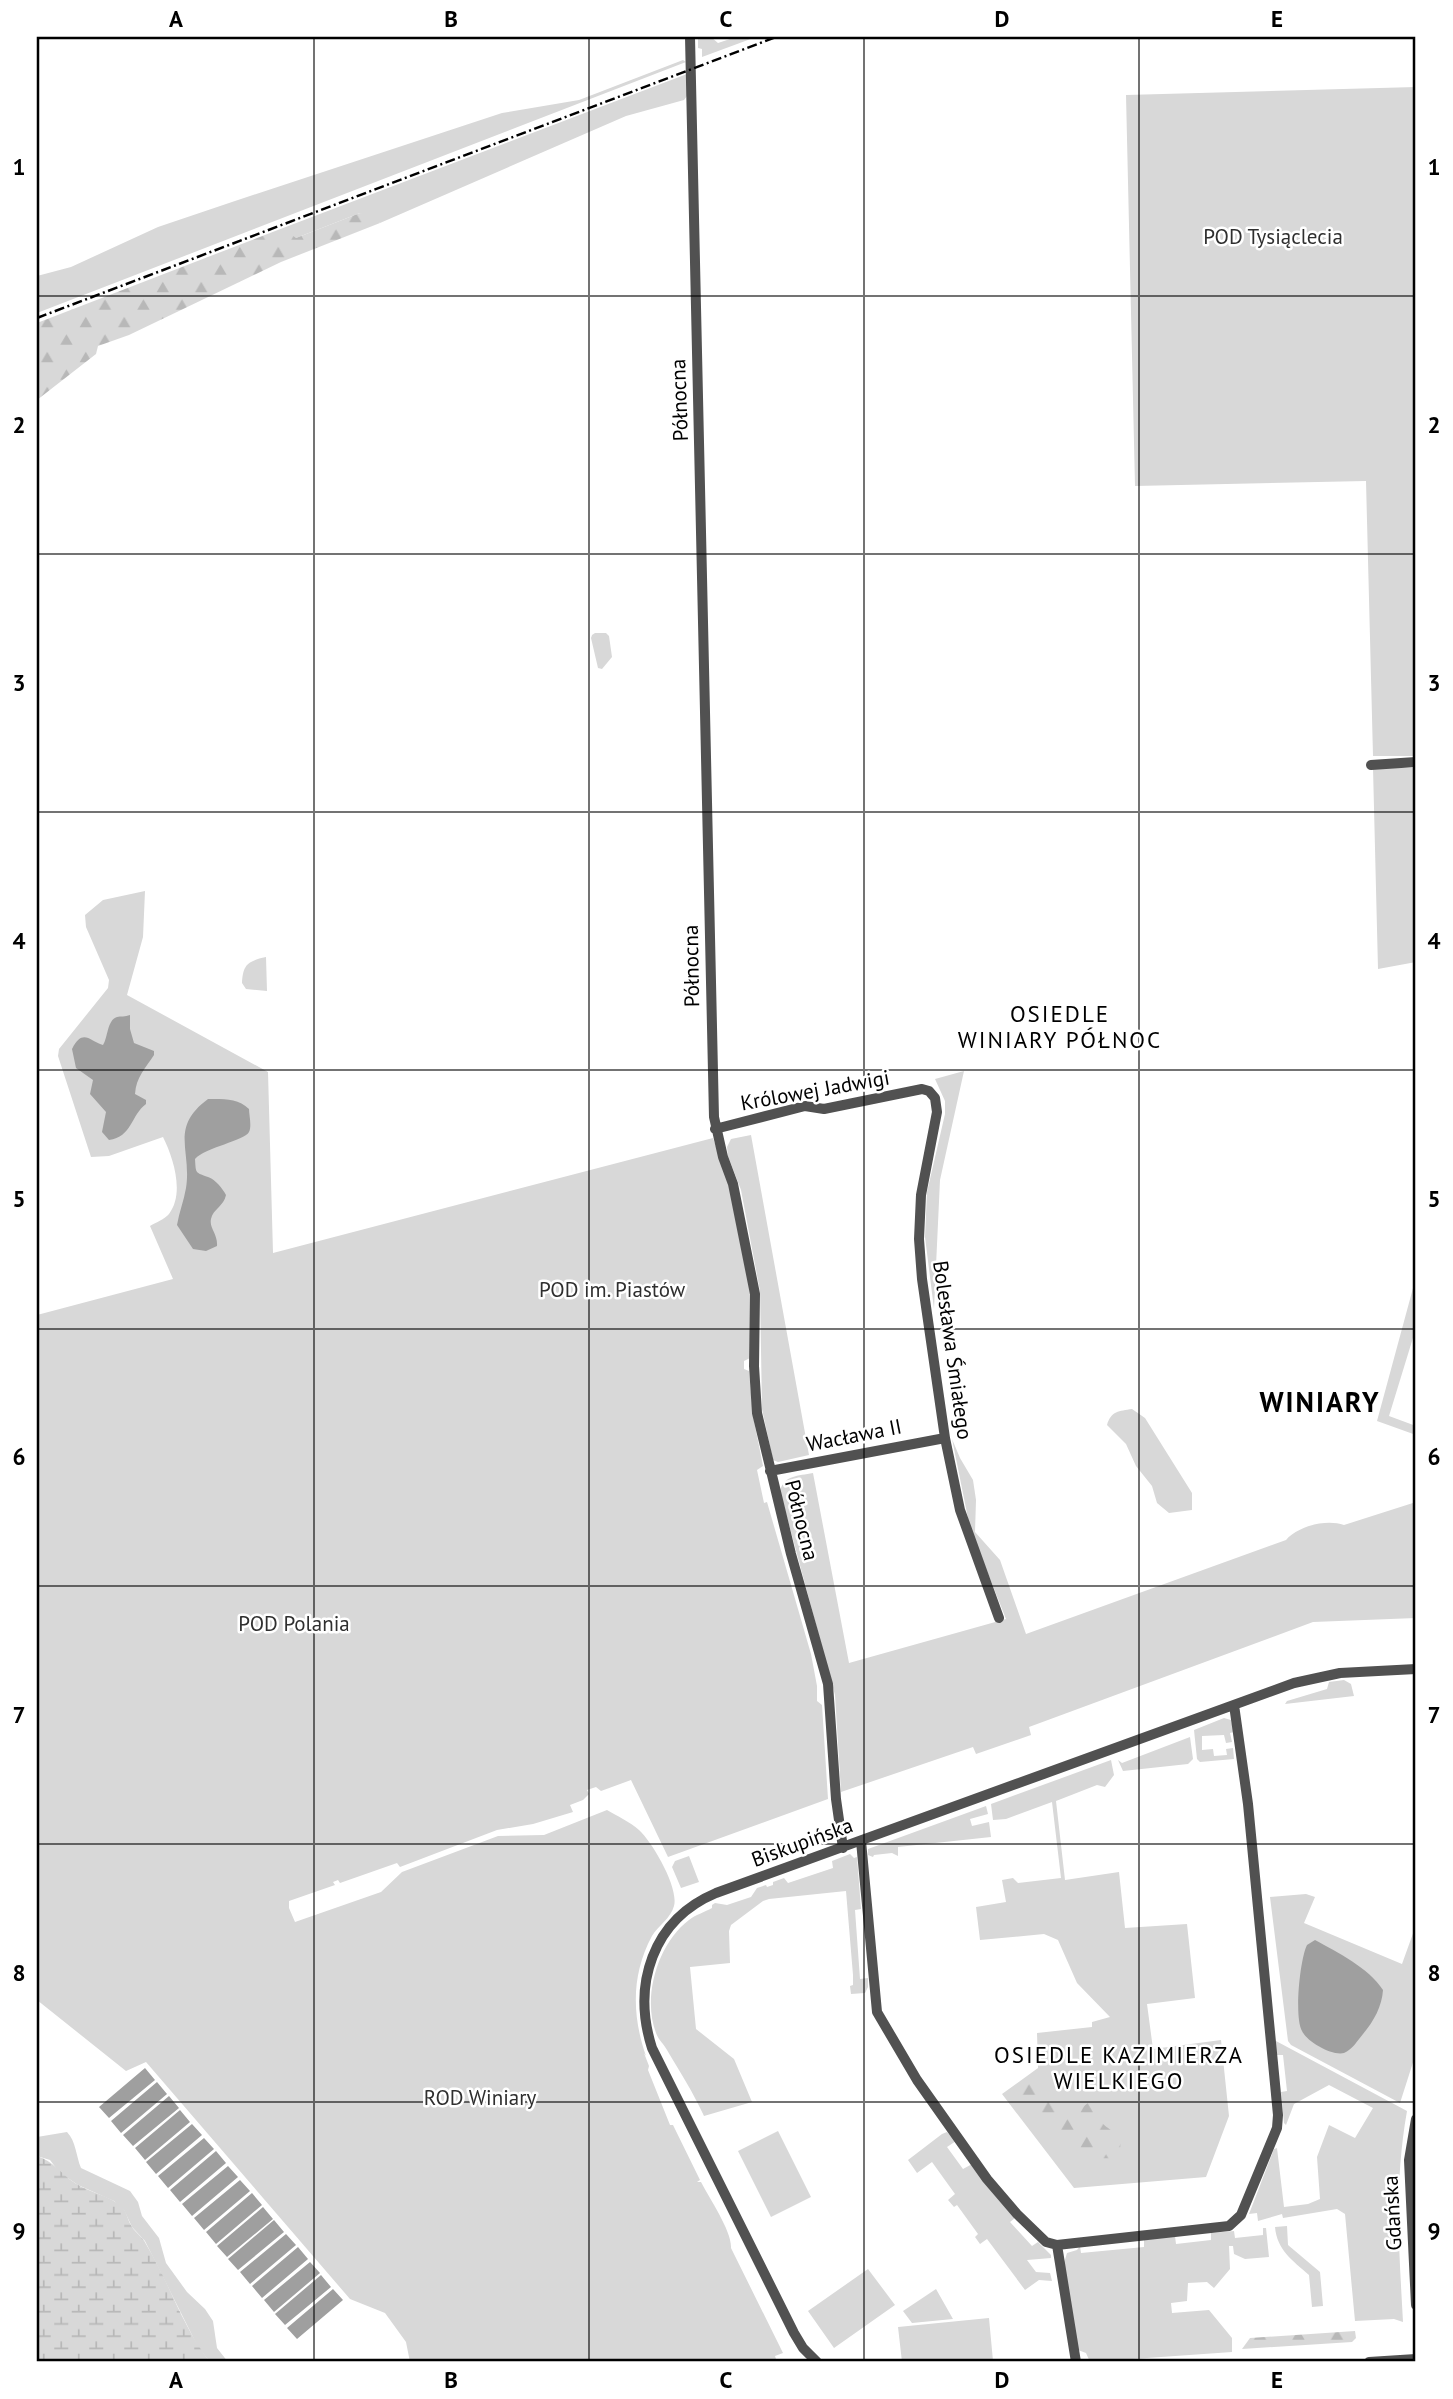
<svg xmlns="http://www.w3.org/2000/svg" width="1453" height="2399" font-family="'PT Sans',sans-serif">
<defs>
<pattern id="forest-firs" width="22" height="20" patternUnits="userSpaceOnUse" patternTransform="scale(1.75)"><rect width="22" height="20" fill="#d8d8d8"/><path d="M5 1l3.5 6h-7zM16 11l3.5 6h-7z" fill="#b8b8b8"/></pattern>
<pattern id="wetland-marsh" width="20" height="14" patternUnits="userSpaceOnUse" patternTransform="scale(1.75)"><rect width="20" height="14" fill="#d8d8d8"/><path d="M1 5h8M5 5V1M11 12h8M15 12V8" fill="none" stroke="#b8b8b8"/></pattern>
</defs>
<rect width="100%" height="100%" fill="#fff"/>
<path fill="#d8d8d8" d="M698 37H711L718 43 736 37H756L702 57V49L698 48Z
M683 60 686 62 37 313V276L71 267 158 227 232 202 502 113 579 100Z
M687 74V96L684 100 626 116 380 223 360 213 296 238 270 233Z
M1416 87V756H1373L1366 481 1135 486 1126 95Z
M595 633H606L609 636 612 657 602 669 598 668 591 638 592 635Z
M1373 768H1416V962L1378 969Z
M145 891 143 937 127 995 268 1072 273 1253 713 1138 731 1190 750 1292V1358L744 1361V1369L749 1371 753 1416 763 1466 757 1470 764 1503 767 1502 811 1654 817 1686V1701L822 1705 828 1799 668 1857 631 1780 601 1791 596 1787 587 1790 589 1794 583 1800 570 1805 573 1812 533 1824 497 1830 400 1867 397 1863 340 1883 338 1880 333 1882 335 1885 289 1901V1908L295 1922 381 1892 402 1872 498 1836 544 1835 607 1810C617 1816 630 1822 639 1830 653 1843 679 1888 674 1906 671 1918 658 1926 652 1936 631 1975 632 2016 646 2056L644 2053 649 2066 648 2070 670 2125H673L700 2180 697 2182H701C709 2198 732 2231 731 2248L783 2353 775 2356 777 2362H410L406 2342 385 2313 350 2299 146 2062 126 2071 37 2000V1315L173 1279 150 1226C155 1223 165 1219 169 1214 185 1193 173 1157 163 1137L109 1156 91 1157 58 1056 59 1049 108 988 109 980 86 927 85 915 103 900Z
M266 957 267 991 246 989 242 983C243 964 248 961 266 957Z
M964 1071 940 1180 934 1309 925 1237 927 1192 945 1114V1101L935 1079Z
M751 1135 809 1455 778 1462 773 1460 762 1409 760 1291 741 1190 728 1156 727 1147 731 1139Z
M1416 1277V1328L1389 1416 1416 1426V1435L1377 1421Z
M1132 1409 1145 1418 1192 1493V1510L1169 1513 1157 1503 1152 1486 1136 1466 1126 1444 1107 1425C1111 1411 1119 1411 1132 1409Z
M952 1439 960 1458 973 1480 976 1500 975 1532 1000 1560 1026 1634 1286 1540C1298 1526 1326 1519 1344 1525L1416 1502V1618L1313 1622 1029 1727 1031 1735 976 1754 973 1747 841 1792 835 1695 780 1491C784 1475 798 1476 813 1473L849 1663 1006 1619 970 1528Z
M1344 1680 1351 1684 1354 1696 1285 1704 1287 1701 1327 1689 1329 1682Z
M1224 1718 1231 1720 1234 1732 1230 1733 1232 1742 1226 1743 1224 1735 1202 1736V1750L1213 1749 1214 1756 1227 1755 1226 1749 1233 1748 1234 1759 1200 1762 1197 1759 1194 1730Z
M1190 1737 1193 1759 1188 1764 1123 1771 1118 1760 1122 1763Z
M1111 1760 1114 1775 1105 1787 1097 1785 1056 1801 1065 1880 1119 1872 1125 1928 1187 1924 1195 1998 1147 2004 1153 2049 1221 2040 1229 2116 1206 2177 1074 2188 1002 2094 1038 2068 1037 2033 1092 2027V2022L1110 2017 1077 1983 1058 1940 1044 1934 980 1940 976 1907 1006 1902 1002 1880 1013 1878 1018 1883 1061 1878 1052 1802 1006 1819 993 1820 991 1804Z
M986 1806 988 1814 970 1819 972 1826 989 1822 991 1837 898 1847V1856L892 1853 874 1855 873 1857 868 1855V1849Z
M850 1854 854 1858 857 1857 861 1909 855 1910 860 1979 868 1978V1987L865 1993 851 1994 850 1986 853 1985V1975L846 1891 769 1899 763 1901 731 1925 729 1931 730 1963 690 1967 696 2029 734 2059 752 2102 704 2116C693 2092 680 2072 667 2050 664 2044 659 2041 656 2033 642 1997 658 1943 689 1920 695 1915 705 1912 712 1908V1905L715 1903 727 1905 751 1897 757 1888 766 1885 767 1887 773 1885V1882L784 1878 788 1883 833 1868 832 1861Z
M689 1856 699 1882 681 1888 672 1867 675 1861Z
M1306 1894 1315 1897 1304 1923 1402 1964 1416 1925V2053L1400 2103 1291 2045 1288 2041 1270 1897Z
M1276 2041 1407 2111C1394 2185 1399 2248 1403 2322L1394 2319 1355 2321 1345 2214 1337 2209 1283 2218 1282 2214 1258 2221 1257 2213 1249 2214 1274 2149 1277 2148 1284 2207 1308 2204 1320 2199 1317 2157 1329 2125 1355 2138 1373 2108 1329 2085 1294 2104 1286 2125 1284 2123 1281 2092 1287 2091 1283 2055H1276Z
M778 2131 811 2197 771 2217 738 2151Z
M67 2132C76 2141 76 2156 81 2168L130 2191 138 2202 142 2216 159 2238 166 2263 187 2292 205 2309 213 2321 217 2348 228 2362H210L198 2347 145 2241 132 2227 124 2210 114 2201 78 2185 59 2172 50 2160 37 2156V2137Z
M947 2132 956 2141 947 2147 963 2169 974 2163 1015 2218 1010 2222 1032 2246 1038 2242 1051 2255V2258L1027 2260 1036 2272 1050 2273 1052 2281 1039 2280 1025 2290 987 2239 980 2244 975 2237 978 2234 957 2205 954 2207 948 2200 955 2194 932 2162 917 2173 908 2160 942 2134Z
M1287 2226 1288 2245 1320 2272 1323 2306 1312 2307 1309 2275C1292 2260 1277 2250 1275 2227Z
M1263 2228H1266L1269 2257 1245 2259 1234 2254 1233 2246H1229L1230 2269 1214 2288 1207 2282 1188 2283 1187 2301 1171 2303 1172 2313 1209 2310 1232 2338V2352L1090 2362 1086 2353 1078 2350 1064 2263 1067 2253 1077 2250 1080 2246 1081 2253 1144 2247V2240L1175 2236 1176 2244 1211 2240V2233L1234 2231 1235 2238 1263 2235Z
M868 2269 895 2305 834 2348 808 2311Z
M936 2289 953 2319 912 2323 903 2311Z
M989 2318 993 2361 902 2362 898 2327Z"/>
<path fill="url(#forest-firs)" d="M360 213 369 214 380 223 281 262 129 335 98 346 96 354 37 400V323L270 233H289L296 238Z
M1031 2083 1043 2088 1064 2114 1072 2115 1092 2100C1094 2106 1095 2112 1097 2117 1108 2134 1130 2132 1116 2158 1102 2159 1080 2158 1067 2150 1056 2143 1046 2128 1037 2118 1026 2105 1020 2118 1012 2092L1019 2085Z
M1355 2331 1356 2338 1352 2342 1242 2349 1250 2338Z"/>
<path fill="url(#wetland-marsh)" d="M37 2156C53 2161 61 2174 75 2183 90 2193 110 2195 123 2208 127 2213 128 2221 132 2227 136 2233 143 2237 146 2244 169 2282 182 2326 210 2362H37Z"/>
<path fill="#9f9f9f" d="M130 1015V1029L134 1043 154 1051V1055C145 1069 136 1077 135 1094L146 1100V1104C131 1115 132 1137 109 1140L102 1132 106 1112 90 1094 93 1080 76 1068 72 1049C83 1028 89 1041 103 1045 108 1038 107 1020 117 1017 121 1016 125 1017 130 1015Z
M208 1099C223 1099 238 1098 249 1109 249 1115 252 1126 249 1132 244 1141 206 1147 195 1159 196 1174 195 1172 208 1177 216 1180 222 1188 226 1195 224 1206 213 1209 211 1219 209 1228 218 1234 217 1246L206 1251 193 1249 177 1225C179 1213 184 1200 186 1188 192 1150 169 1128 208 1099Z
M1315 1940C1337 1952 1369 1968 1383 1990 1382 2006 1374 2021 1363 2034 1358 2040 1352 2050 1344 2053 1332 2056 1307 2042 1302 2031 1294 2017 1300 1959 1307 1945Z
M145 2068 155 2080 109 2118 99 2107Z
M157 2082 167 2094 121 2133 111 2121Z
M169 2096 179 2108 133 2146 123 2135Z
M180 2110 190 2122 145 2160 135 2148Z
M192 2124 202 2135 156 2174 146 2162Z
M204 2138 214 2149 168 2188 158 2176Z
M216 2151 226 2163 180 2202 170 2190Z
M228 2166 238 2177 192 2216 182 2204Z
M240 2180 250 2191 204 2230 194 2218Z
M252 2193 262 2205 216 2244 206 2232Z
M263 2207 273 2219 227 2257 217 2246Z
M274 2220 284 2232 238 2270 228 2259Z
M286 2234 296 2245 250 2284 240 2272Z
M298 2247 308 2259 262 2298 252 2286Z
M310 2262 320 2273 274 2312 264 2300Z
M321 2275 331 2287 285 2325 275 2314Z
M333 2289 343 2300 297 2339 287 2328Z"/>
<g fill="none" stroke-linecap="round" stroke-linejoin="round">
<path stroke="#515151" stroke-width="10" d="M690 37 714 1117 723 1157 733 1184 755 1294 754 1366 757 1413 791 1554 828 1684 836 1799 843 1848
M1371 765 1416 762
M715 1129 805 1106 824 1109 922 1089 929 1091 935 1098 937 1112 921 1195 919 1239 922 1279 945 1438 960 1510 999 1618
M770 1471 945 1438
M861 1841 877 2012 917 2080 987 2179 1017 2214 1046 2242 1057 2245 1229 2226 1241 2215 1277 2128 1278 2115 1248 1804 1234 1705
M1416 2119 1409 2160 1416 2305
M1057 2245 1076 2362
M817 2362 803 2348 794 2333 652 2048C632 1985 652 1920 716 1893L1294 1683 1340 1673 1416 1669
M1369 2362 1416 2359"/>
<path stroke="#000" stroke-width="2.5" stroke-dasharray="10 3.5 2 3.5" stroke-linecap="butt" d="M37 318 776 37"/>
</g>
<path fill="none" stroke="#000" stroke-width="2" stroke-opacity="0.55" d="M314 37V2362M589 37V2362M864 37V2362M1139 37V2362M37 296H1416M37 554H1416M37 812H1416M37 1070H1416M37 1329H1416M37 1586H1416M37 1844H1416M37 2102H1416"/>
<g text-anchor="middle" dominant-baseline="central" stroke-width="5" stroke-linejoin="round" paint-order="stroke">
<g font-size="21" fill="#2f2f2f" stroke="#fff">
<text x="1273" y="236">POD Tysiąclecia</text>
<text x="612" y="1289">POD im. Piastów</text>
<text x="294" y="1623">POD Polania</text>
<text x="480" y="2097">ROD Winiary</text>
</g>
<g font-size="21" fill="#000" stroke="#fff">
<text transform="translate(679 400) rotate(-92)">Północna</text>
<text transform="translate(691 966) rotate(-91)">Północna</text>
<text transform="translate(815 1090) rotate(-10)">Królowej Jadwigi</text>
<text transform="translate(953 1350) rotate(82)">Bolesława Śmiałego</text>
<text transform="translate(854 1435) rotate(-11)">Wacława II</text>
<text transform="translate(802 1520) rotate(76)">Północna</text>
<text transform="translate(802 1842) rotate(-20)">Biskupińska</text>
<text transform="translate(1392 2213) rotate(-93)">Gdańska</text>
</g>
<g font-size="23" letter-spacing="2" fill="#000" stroke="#fff">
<text x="1060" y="1013">OSIEDLE<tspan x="1060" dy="26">WINIARY PÓŁNOC</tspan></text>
<text x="1119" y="2054">OSIEDLE KAZIMIERZA<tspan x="1119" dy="26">WIELKIEGO</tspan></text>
</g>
<g font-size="28" font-weight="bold" letter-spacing="2" fill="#000" stroke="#fff">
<text x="1320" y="1401">WINIARY</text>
</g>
</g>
<rect width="1453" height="2399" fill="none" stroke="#ffffff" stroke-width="77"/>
<rect x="38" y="38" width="1376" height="2322" fill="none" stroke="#000" stroke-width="2.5"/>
<g font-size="23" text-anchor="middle" font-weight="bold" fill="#000">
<text x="176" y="27">A</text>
<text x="451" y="27">B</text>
<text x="726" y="27">C</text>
<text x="1002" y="27">D</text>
<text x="1277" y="27">E</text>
<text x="19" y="175">1</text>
<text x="1434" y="175">1</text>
<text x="19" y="433">2</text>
<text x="1434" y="433">2</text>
<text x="19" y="691">3</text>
<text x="1434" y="691">3</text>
<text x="19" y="949">4</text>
<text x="1434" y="949">4</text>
<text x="19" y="1207">5</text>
<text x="1434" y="1207">5</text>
<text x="19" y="1465">6</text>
<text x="1434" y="1465">6</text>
<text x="19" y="1723">7</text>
<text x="1434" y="1723">7</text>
<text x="19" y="1981">8</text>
<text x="1434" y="1981">8</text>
<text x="19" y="2239">9</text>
<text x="1434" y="2239">9</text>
<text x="176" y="2388">A</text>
<text x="451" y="2388">B</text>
<text x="726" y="2388">C</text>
<text x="1002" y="2388">D</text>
<text x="1277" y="2388">E</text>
</g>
</svg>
